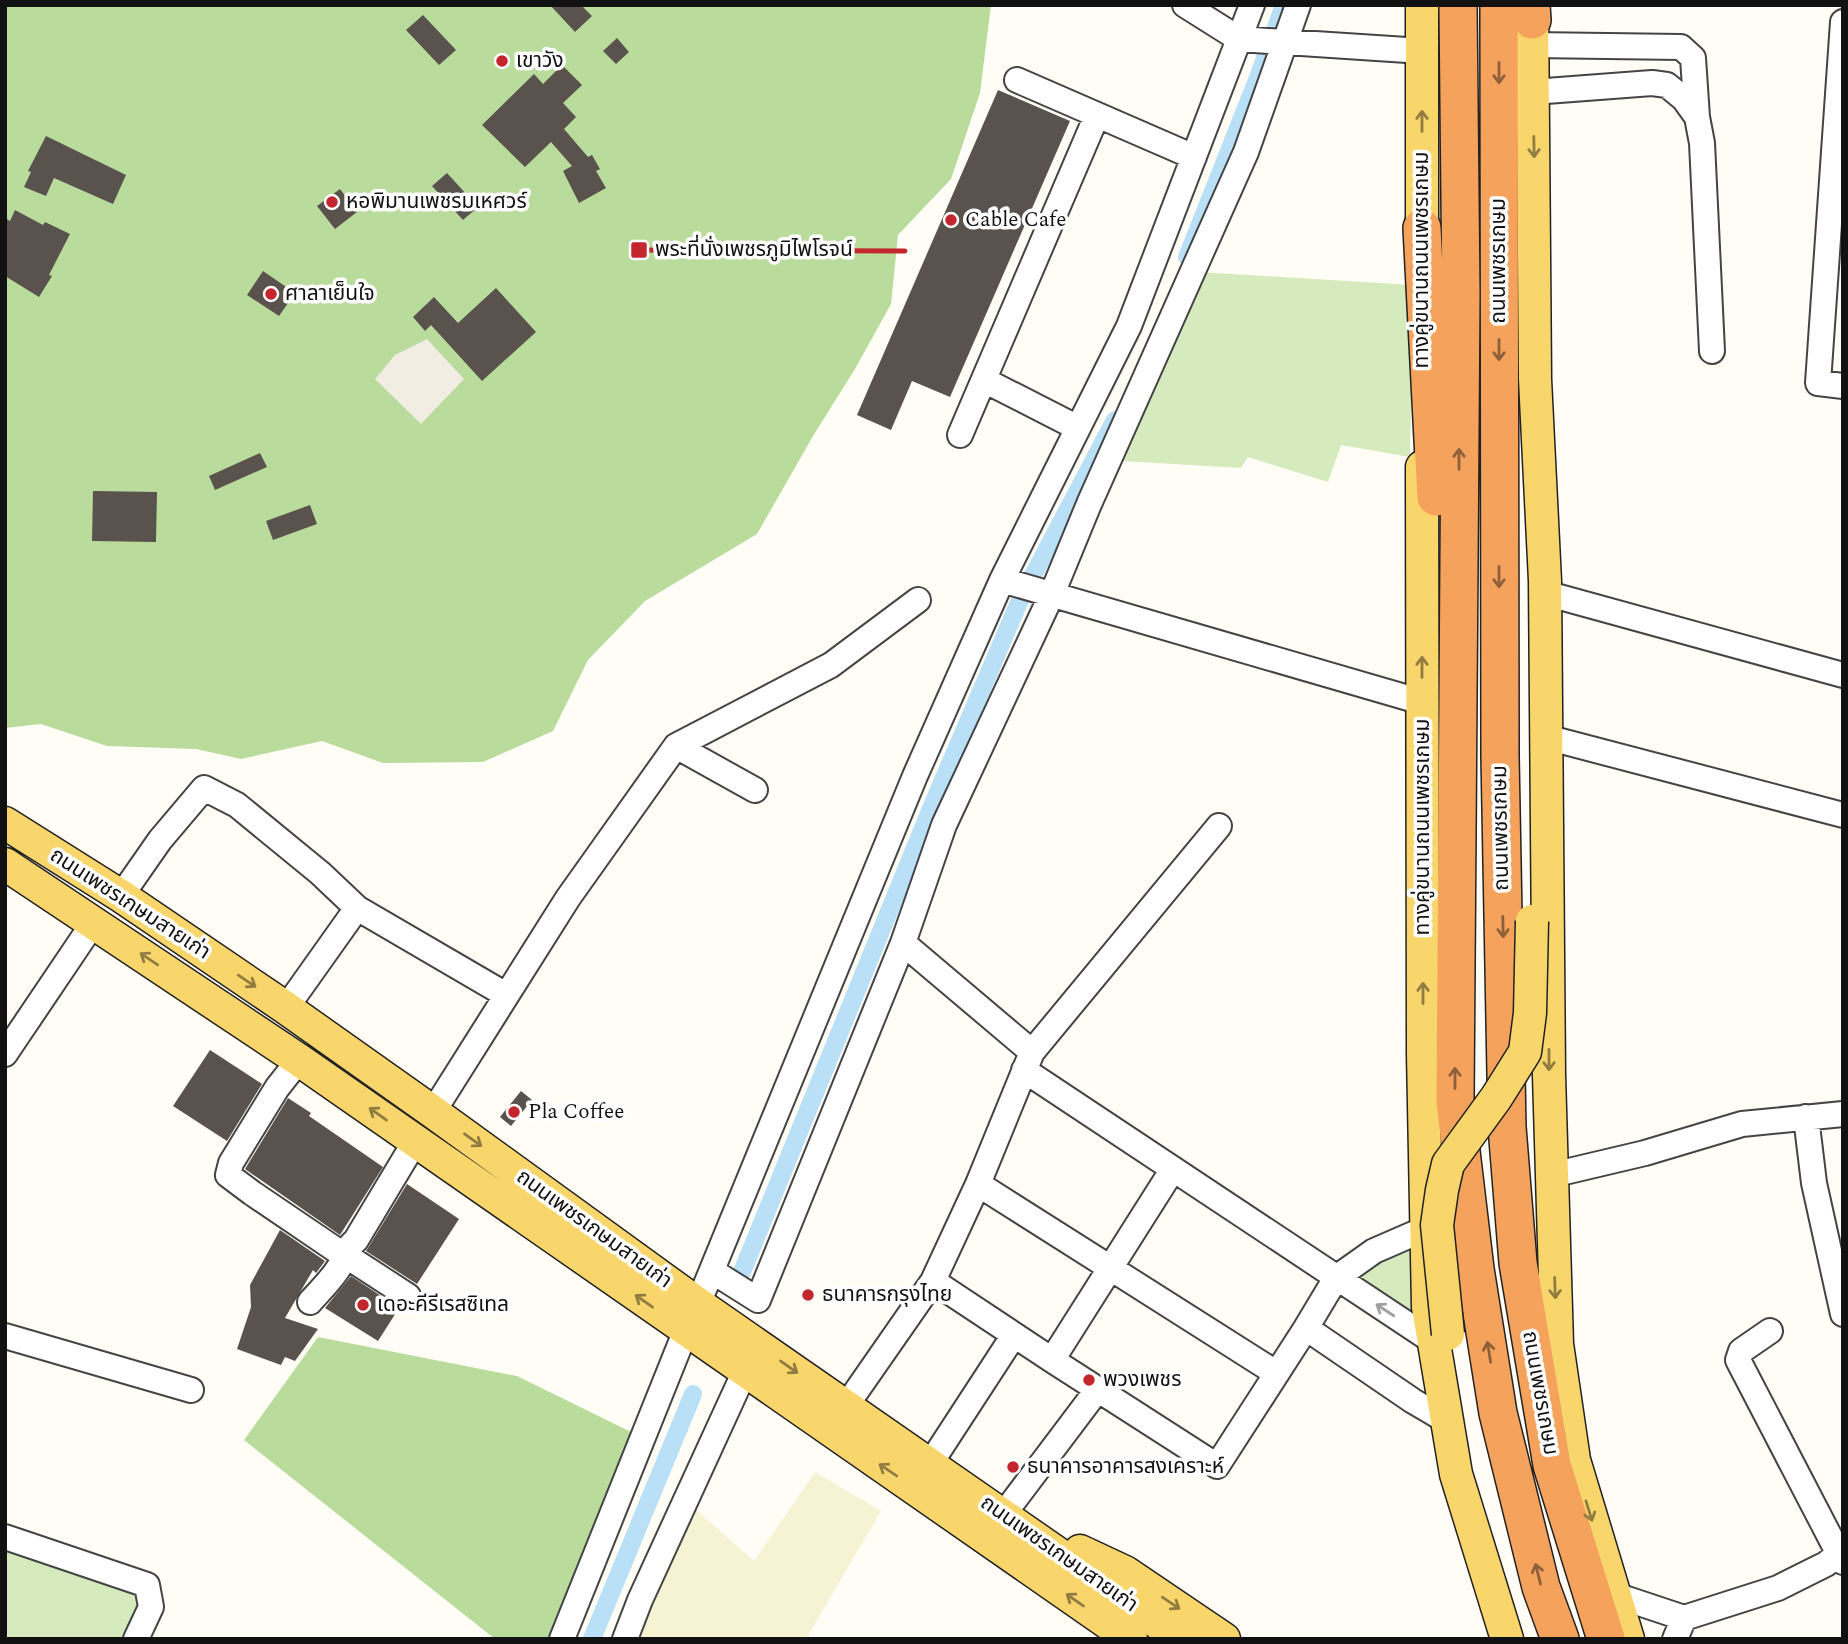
<svg xmlns="http://www.w3.org/2000/svg" width="1848" height="1644" font-family="Spectral,'Noto Sans Thai',serif">
<rect width="100%" height="100%" fill="#fffdf5"/>
<path fill="#f6f3d4" d="M815 1472 881 1511 806 1639H616L676 1492 754 1561Z"/>
<path fill="#d5ebbd" d="M1198 272 1413 285 1410 457 1341 445 1328 482 1248 457 1241 468 1122 461Z
M1415 1249 1416 1318 1359 1279 1361 1270Z
M5 1528 148 1577 124 1639H5Z"/>
<path fill="#b9dc9c" d="M5 5H991L980 93 951 179 898 235 891 304 855 369 813 436 757 534 645 601 588 660 553 731 483 762 383 763 322 741 241 759 196 749 107 746 41 724 5 728Z
M318 1337 517 1376 631 1432 548 1639H495L244 1440Z"/>
<path fill="#f1ede2" d="M427 339 464 379 421 424 375 379 395 355Z"/>
<g fill="none" stroke-linecap="round" stroke-linejoin="round">
<path stroke="#b9e0f7" stroke-width="18" d="M1187 257 1259 75 1284 5
M742 1272 932 806 1020 600 1115 420
M592 1639 693 1394"/>
</g>
<path fill="#5a524d" d="M550 5H581L592 16 575 32Z
M423 15 456 50 439 65 406 30Z
M617 38 629 52 616 64 603 51Z
M562 65 582 85 563 103 576 117 564 129 588 157 592 155 600 169 596 171 606 188 579 203 563 171 572 166 551 142 525 167 482 125 534 74 543 84Z
M998 90 1070 121 950 397 912 381 891 430 857 415Z
M46 136 126 175 113 204 54 178 46 196 24 187 31 172 28 171Z
M447 173 478 207 463 220 432 186Z
M340 189 357 212 335 229 317 206Z
M15 210 43 225 45 222 70 234 49 275 52 276 39 297 5 276V218L10 221Z
M263 271 295 293 279 316 247 295Z
M496 288 536 332 482 381 431 325 425 331 413 317 434 297 458 323Z
M260 453 267 467 215 490 209 476Z
M93 491 157 492 156 542 92 541Z
M310 505 317 524 273 540 266 521Z
M210 1050 262 1084 227 1141 173 1106Z
M521 1091 532 1100 511 1126 500 1117Z
M288 1098 311 1113 309 1116 383 1167 340 1235 245 1169Z
M407 1184 459 1219 417 1284 366 1251Z
M280 1230 325 1261 316 1273 313 1270 285 1318 318 1329 295 1361 285 1357 281 1365 237 1349 251 1307 250 1285Z
M351 1276 399 1308 378 1341 325 1308Z"/>
<g fill="none" stroke-linecap="round" stroke-linejoin="round">
<defs>
<path id="minor" d="M1185 5 1239 39 1422 51
M1843 22 1818 383 1843 386
M1532 45 1681 47 1693 58 1697 117
M1017 80 1194 157
M1533 92 1652 83 1667 85 1684 99 1697 117 1702 143 1712 351
M984 380 1078 428
M960 435 1097 115
M1002 580 1422 702
M1545 593 1843 675
M1546 737 1843 815
M676 746 755 790
M121 896 160 840 204 788 237 805 320 873 357 908 506 995
M286 1008 357 908
M1032 1052 1219 826
M5 1054 94 922
M299 1060 277 1088 231 1163 228 1175 252 1193 339 1252 347 1249 356 1240 416 1140
M1024 1070 1434 1342
M433 1112 568 898 676 746 831 665 918 600
M1806 1117 1814 1183 1843 1314
M1552 1175 1645 1153 1742 1124 1843 1114
M978 1184 1276 1373
M345 1255 408 1296
M712 1271 758 1300 903 943 944 825 1052 594 1089 504 1246 152 1298 5
M933 1281 1052 1360 1217 1466 1306 1328 1336 1278 1374 1251 1427 1228
M310 1302C324 1286 342 1270 347 1249
M698 1304 915 776 1002 580 1129 326 1252 5
M1306 1328 1413 1401 1447 1421
M1770 1331 1741 1351 1738 1360 1843 1562
M5 1336 191 1390
M1052 1360 1173 1169
M846 1406 933 1281 978 1184 1032 1052 903 943
M930 1464 1014 1335
M1003 1515 1098 1389
M5 1537 147 1585 151 1607 136 1639
M1615 1595 1684 1618
M562 1639 686 1330
M625 1639 640 1600 745 1371
M1675 1639 1684 1618 1778 1588 1826 1564 1843 1550"/>
<path id="major" d="M1532 5 1535 379 1545 581 1549 1075 1557 1344 1574 1460 1628 1639
M1422 251V5
M1422 467 1423 1054 1428 1307 1456 1474 1507 1639
M5 823 121 896 286 1008 433 1112 698 1304 1181 1639
M5 864 299 1060 1131 1639
M1080 1551 1125 1572 1224 1639"/>
<path id="highway" d="M1458 5 1461 293 1455 1101 1475 1269 1498 1413 1541 1587 1560 1639
M1499 5 1500 756 1507 1127 1518 1263 1552 1465 1606 1639
M1531 5 1532 20
M1422 228 1436 497"/>
</defs>
<use href="#minor" stroke="#444" stroke-width="28"/>
<use href="#major" stroke="#222" stroke-width="35"/>
<use href="#highway" stroke="#222" stroke-width="40"/>
<use href="#minor" stroke="#fff" stroke-width="24"/>
<use href="#major" stroke="#f9d66b" stroke-width="32"/>
<use href="#highway" stroke="#f5a25d" stroke-width="37"/>
<path stroke="#c4262e" stroke-width="5" d="M639 250 905 251"/>
<defs>
<path id="major-bridge" d="M1448 1334 1437 1225 1442 1190 1448 1164 1496 1098 1525 1052 1530 1013 1532 921"/>
</defs>
<use href="#major-bridge" stroke="#222" stroke-width="35" stroke-linecap="butt"/>
<use href="#major-bridge" stroke="#f9d66b" stroke-width="32"/>
</g>
<defs><path id="oneway-shaft" d="M-6 0H5M1.5-3L5.5 0L1.5 3" fill="none" stroke-width="1.6" stroke-linecap="round" stroke-linejoin="round" transform="scale(1.75)"/></defs>
<g stroke="#8e613b">
<use href="#oneway-shaft" transform="translate(1499 73) rotate(90)"/>
<use href="#oneway-shaft" transform="translate(1499 350) rotate(90)"/>
<use href="#oneway-shaft" transform="translate(1459 459) rotate(-90)"/>
<use href="#oneway-shaft" transform="translate(1499 577) rotate(90)"/>
<use href="#oneway-shaft" transform="translate(1503 927) rotate(89)"/>
<use href="#oneway-shaft" transform="translate(1455 1078) rotate(-90)"/>
<use href="#oneway-shaft" transform="translate(1489 1352) rotate(-99)"/>
<use href="#oneway-shaft" transform="translate(1538 1574) rotate(-104)"/>
</g>
<g stroke="#917d42">
<use href="#oneway-shaft" transform="translate(1422 121) rotate(-90)"/>
<use href="#oneway-shaft" transform="translate(1534 147) rotate(89)"/>
<use href="#oneway-shaft" transform="translate(1422 667) rotate(-90)"/>
<use href="#oneway-shaft" transform="translate(149 959) rotate(-146)"/>
<use href="#oneway-shaft" transform="translate(247 981) rotate(34)"/>
<use href="#oneway-shaft" transform="translate(1423 993) rotate(-90)"/>
<use href="#oneway-shaft" transform="translate(1549 1060) rotate(90)"/>
<use href="#oneway-shaft" transform="translate(378 1114) rotate(-145)"/>
<use href="#oneway-shaft" transform="translate(473 1140) rotate(36)"/>
<use href="#oneway-shaft" transform="translate(1555 1288) rotate(88)"/>
<use href="#oneway-shaft" transform="translate(644 1301) rotate(-145)"/>
<use href="#oneway-shaft" transform="translate(789 1367) rotate(35)"/>
<use href="#oneway-shaft" transform="translate(888 1470) rotate(-146)"/>
<use href="#oneway-shaft" transform="translate(1589 1511) rotate(73)"/>
<use href="#oneway-shaft" transform="translate(1075 1600) rotate(-145)"/>
<use href="#oneway-shaft" transform="translate(1171 1603) rotate(34)"/>
</g>
<use stroke="#a0a0a0" href="#oneway-shaft" transform="translate(1385 1310) rotate(-147)"/>
<g fill="#c4262e" stroke="#fff" stroke-width="2.5">
<circle cx="502" cy="61" r="7"/>
<circle cx="332" cy="202" r="7"/>
<circle cx="951" cy="220" r="7"/>
<rect x="630" y="241" width="18" height="18" rx="3.5"/>
<circle cx="271" cy="294" r="7"/>
<circle cx="514" cy="1112" r="7"/>
<circle cx="808" cy="1295" r="7"/>
<circle cx="363" cy="1305" r="7"/>
<circle cx="1089" cy="1380" r="7"/>
<circle cx="1013" cy="1467" r="7"/>
</g>
<g text-anchor="middle" dominant-baseline="central" stroke-width="7" stroke-linejoin="round" paint-order="stroke">
<g font-size="21" fill="#111" stroke="#fff" text-anchor="start">
<text x="516" y="61">เขาวัง</text>
<text x="346" y="202">หอพิมานเพชรมเหศวร์</text>
<text x="965" y="220">Cable Cafe</text>
<text x="655" y="250">พระที่นั่งเพชรภูมิไพโรจน์</text>
<text x="285" y="294">ศาลาเย็นใจ</text>
<text x="528" y="1112">Pla Coffee</text>
<text x="822" y="1295">ธนาคารกรุงไทย</text>
<text x="377" y="1305">เดอะคีรีเรสซิเทล</text>
<text x="1103" y="1380">พวงเพชร</text>
<text x="1027" y="1467">ธนาคารอาคารสงเคราะห์</text>
</g>
<g font-size="21" fill="#111" stroke="#fff">
<text transform="translate(1422 260) rotate(-90)">ทางคู่ขนานถนนเพชรเกษม</text>
<text transform="translate(1499 261) rotate(-90)">ถนนเพชรเกษม</text>
<text transform="translate(1423 827) rotate(-90)">ทางคู่ขนานถนนเพชรเกษม</text>
<text transform="translate(1501 828) rotate(-91)">ถนนเพชรเกษม</text>
<text transform="translate(130 904) rotate(33)">ถนนเพชรเกษมสายเก่า</text>
<text transform="translate(594 1229) rotate(36)">ถนนเพชรเกษมสายเก่า</text>
<text transform="translate(1540 1393) rotate(80)">ถนนเพชรเกษม</text>
<text transform="translate(1059 1554) rotate(35)">ถนนเพชรเกษมสายเก่า</text>
</g>
</g>
<rect width="1848" height="1644" fill="none" stroke="#111111" stroke-width="14"/>
</svg>
